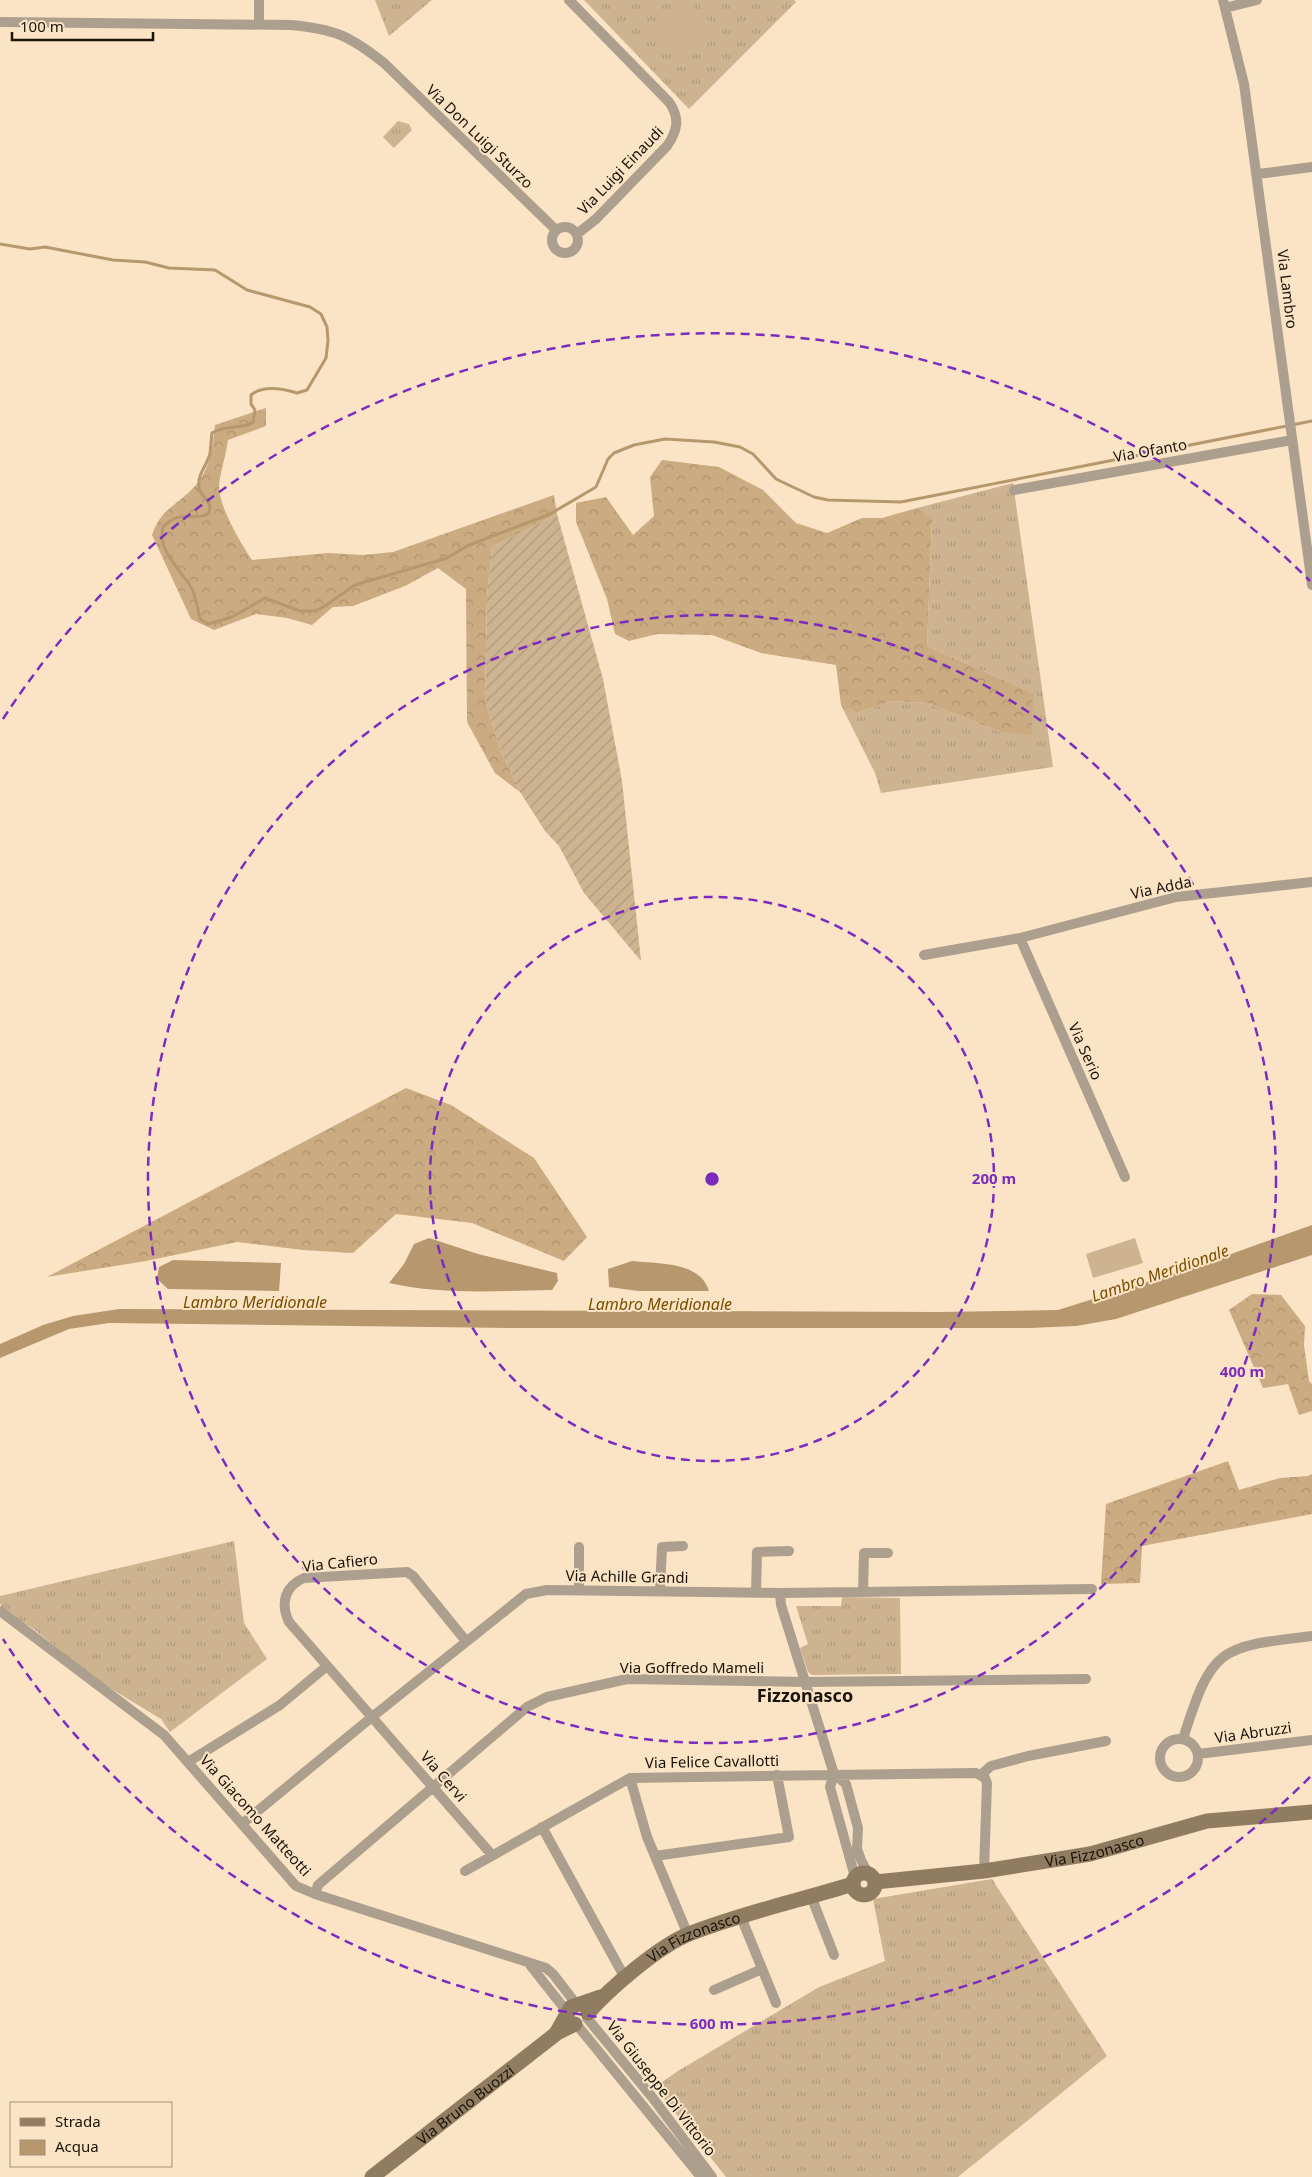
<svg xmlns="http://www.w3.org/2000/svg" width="1312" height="2177" font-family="'Noto Sans',sans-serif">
<defs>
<pattern id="grass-tufts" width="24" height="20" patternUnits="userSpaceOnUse" patternTransform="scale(1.25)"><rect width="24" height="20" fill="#ceb391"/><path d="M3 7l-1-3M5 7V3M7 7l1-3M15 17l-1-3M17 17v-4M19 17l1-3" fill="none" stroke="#b0997c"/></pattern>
<pattern id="forest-crowns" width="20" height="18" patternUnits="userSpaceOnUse" patternTransform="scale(1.25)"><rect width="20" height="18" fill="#cbab81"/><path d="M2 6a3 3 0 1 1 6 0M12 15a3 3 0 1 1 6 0" fill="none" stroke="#ae926e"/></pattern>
<pattern id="garden-furrows" width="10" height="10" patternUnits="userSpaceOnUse" patternTransform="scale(1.25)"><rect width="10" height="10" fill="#ceb391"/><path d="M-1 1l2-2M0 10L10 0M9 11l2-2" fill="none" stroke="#b0997c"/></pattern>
</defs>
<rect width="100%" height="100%" fill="#fbe4c6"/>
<path fill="url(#grass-tufts)" d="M375 0H432L389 36Z
M584 0H794L796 2 689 109Z
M398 121 409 124 412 130 394 148 383 137Z
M1013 483 1053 767 881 793 875 773 841 705 857 713 892 701 927 703 1001 732 1033 693 927 646 932 521 917 508Z
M234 1541 244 1623 267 1659 170 1732 161 1719 95 1679 35 1630 3 1609 0 1603V1596Z
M842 1597 900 1598 901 1674 812 1675 808 1672 800 1648 808 1644 796 1606H841Z
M992 1879 1107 2056 958 2177H726L655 2087 678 2071 819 1987 885 1961 873 1899Z"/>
<path fill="url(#forest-crowns)" d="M266 408V426L228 440C226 455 220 473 219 486 219 507 240 542 252 560L328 553 363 555 393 552 554 495 557 514 492 547 487 596 485 700 500 749 520 792 495 773 467 722 466 589 438 568 405 586 353 606 333 607 312 625 287 618 256 614 214 630 191 619 152 535C161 508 177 506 195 486 210 470 213 446 215 425Z
M662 460 719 467 763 490 796 523 827 533 862 518H882L917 508 932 520 927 646 1033 693 1032 735 1001 732 927 703 892 701 857 713 841 705 836 665 761 653 712 635 657 634 629 641 615 634 607 599 576 522V503L606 497 633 535 654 516 650 477Z
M406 1088 451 1105 534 1158 587 1237 564 1261 472 1223 396 1214 353 1253 303 1250 237 1242 146 1261 47 1277Z
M1252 1294 1281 1295 1305 1326 1304 1345 1309 1381 1312 1384V1411L1299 1415 1288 1384 1263 1388 1229 1310Z
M1228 1461 1239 1490 1280 1478 1308 1476 1312 1474V1514L1142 1546 1140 1583 1101 1584 1106 1504Z"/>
<path fill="url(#garden-furrows)" d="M557 514 603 679 622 781 641 961 584 893 559 846 545 831 520 792 500 749 485 700 487 596 492 547Z"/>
<path fill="#ceb391" d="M689 2 710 21 679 55 658 36Z
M1135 1238 1143 1263 1093 1278 1086 1254Z"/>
<path fill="#b7986e" d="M1312 1225V1255L1116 1319 1076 1326 1030 1328H508L109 1323 69 1329 0 1358V1344L43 1325 73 1316 119 1309 939 1312 1058 1310 1195 1267Z
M429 1238 478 1254 557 1273 558 1281 552 1290C497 1291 443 1295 389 1283L404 1264 414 1244Z
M173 1260 281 1263 279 1291 168 1289 157 1279 159 1267Z
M632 1261C658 1264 700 1261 709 1291H638L609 1287 608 1269Z"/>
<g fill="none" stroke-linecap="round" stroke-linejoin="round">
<path stroke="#b7986e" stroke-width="3" d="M0 244 30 249 45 247 113 260 145 262 169 268 215 270 247 290 310 307 321 314 327 327 328 341 326 358 307 390 297 393C284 389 263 385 251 395V404L255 410 253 422C243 430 227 424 212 433 211 440 211 446 210 453 208 464 197 474 199 487 200 498 215 501 208 514 190 522 182 508 163 527 157 552 181 569 192 589 196 598 198 609 200 619L208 624 232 617 265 598 300 611H315L322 608 355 585 447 558 467 546 550 514 596 487 608 459 614 453 634 445 665 439 714 442 740 447 753 454 776 479 814 497 828 500 901 502 1312 421"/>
<path stroke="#ad9f8d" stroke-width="10" d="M259 0V25
M569 0 669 102C680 118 678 130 667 146L596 219 577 234
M1223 0 1244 84 1312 585
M1225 8 1257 0
M0 22 291 25C335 29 350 36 384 63L556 230
M1258 174 1312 167
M552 240a13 13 0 1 1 26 0a13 13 0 1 1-26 0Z
M1014 490 1292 440
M1020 938 1125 1177
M924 955 1020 938 1176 897 1312 882
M579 1590V1547
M660 1591 662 1547 683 1546
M863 1592 864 1553H888
M756 1593 757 1552 789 1551
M780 1593 781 1605 834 1774
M0 1611 164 1735 296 1886 315 1894 546 1968 553 1974 577 2005
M466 1641 413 1576 407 1572 304 1578C285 1586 280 1603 289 1622L492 1855
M1160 1758a19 19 0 1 1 38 0a19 19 0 1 1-38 0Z
M1183 1739C1212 1647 1218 1647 1312 1636
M1198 1754 1312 1740
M188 1762 280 1705 327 1666
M982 1774 991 1766 1028 1756 1106 1741
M630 1778 647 1837 688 1935
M243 1823 372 1717 526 1594 547 1590 780 1593 1092 1589
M542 1827 625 1978
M655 1856 789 1837 777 1775
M465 1871 630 1778 976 1773 985 1778 987 1783 984 1871
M855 1877 830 1787 834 1774 846 1784 858 1828 857 1849 861 1860 868 1873
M315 1894 318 1885 527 1707 547 1697 627 1679 805 1682 1086 1679
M811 1896 834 1955
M741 1917 776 2003
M530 1965 568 2013
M714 1990 762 1969
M587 2018 652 2097 712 2177
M577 2025 701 2177"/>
<g stroke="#907c61" stroke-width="15">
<circle cx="864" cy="1884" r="11"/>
<path id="s1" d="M875 1882 984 1871 1090 1854 1207 1821 1312 1812"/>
<path id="s2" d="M588 2013C610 1988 659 1946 689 1934 742 1913 798 1901 853 1884"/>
<path d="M557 2032 571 2007 600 1997"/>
<path id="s3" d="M372 2177 557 2033 575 2024"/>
</g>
</g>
<g fill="none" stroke="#7b2cbf" stroke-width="2.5" stroke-dasharray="9 6">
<circle cx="712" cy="1179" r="282"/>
<circle cx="712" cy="1179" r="564"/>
<path d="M1310 1777A845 845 0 0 1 3 1639M3 719A845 845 0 0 1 1310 581"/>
</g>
<g text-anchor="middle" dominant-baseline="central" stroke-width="4" stroke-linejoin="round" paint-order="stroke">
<g font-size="15" fill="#1b1309" stroke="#fbe4c6">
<text transform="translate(480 136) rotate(44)">Via Don Luigi Sturzo</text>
<text transform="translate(620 170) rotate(-46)">Via Luigi Einaudi</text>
<text transform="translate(1288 289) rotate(83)">Via Lambro</text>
<text transform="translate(1150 450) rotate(-10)">Via Ofanto</text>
<text transform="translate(1161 887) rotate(-12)">Via Adda</text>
<text transform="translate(1086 1051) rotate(66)">Via Serio</text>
<text transform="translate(340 1562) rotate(-6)">Via Cafiero</text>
<text transform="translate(627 1576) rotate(1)">Via Achille Grandi</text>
<text x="692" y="1667">Via Goffredo Mameli</text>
<text transform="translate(1253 1732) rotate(-8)">Via Abruzzi</text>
<text transform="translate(712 1761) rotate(-1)">Via Felice Cavallotti</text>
<text transform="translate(444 1776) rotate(49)">Via Cervi</text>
<text transform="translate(256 1815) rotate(48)">Via Giacomo Matteotti</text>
<text stroke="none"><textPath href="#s1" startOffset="222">Via Fizzonasco</textPath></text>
<text stroke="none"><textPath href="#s2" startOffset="132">Via Fizzonasco</textPath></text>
<text transform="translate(662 2088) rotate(52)">Via Giuseppe Di Vittorio</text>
<text stroke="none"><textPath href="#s3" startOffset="118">Via Bruno Buozzi</textPath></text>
</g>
<g font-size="16" font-style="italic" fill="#784e00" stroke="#fbe4c6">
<text transform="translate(1160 1273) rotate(-19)">Lambro Meridionale</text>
<text x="255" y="1302">Lambro Meridionale</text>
<text x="660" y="1304">Lambro Meridionale</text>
</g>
<g font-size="18" font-weight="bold" fill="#1b1309" stroke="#fbe4c6">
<text x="805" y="1695">Fizzonasco</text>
</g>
</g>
<circle cx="712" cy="1179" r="8" fill="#7b2cbf" stroke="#fbe4c6" stroke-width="2.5"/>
<g font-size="15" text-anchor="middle" font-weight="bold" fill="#7b2cbf" stroke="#fbe4c6" stroke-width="4" stroke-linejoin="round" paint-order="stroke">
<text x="994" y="1184">200 m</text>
<text x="1242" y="1377">400 m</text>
<text x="712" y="2029">600 m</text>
</g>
<rect x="10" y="2102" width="162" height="65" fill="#fbe4c6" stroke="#a1907a"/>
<rect x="20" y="2118" width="25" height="8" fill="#907c61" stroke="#a1907a"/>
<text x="55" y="2127" font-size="15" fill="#1b1309">Strada</text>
<rect x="20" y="2140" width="25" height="15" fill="#b7986e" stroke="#a1907a"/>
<text x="55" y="2152" font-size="15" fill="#1b1309">Acqua</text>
<path d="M12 32v8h141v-8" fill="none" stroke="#1b1309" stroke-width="2.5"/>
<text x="20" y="32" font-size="15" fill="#1b1309" stroke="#fbe4c6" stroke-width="4" paint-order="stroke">100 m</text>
</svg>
